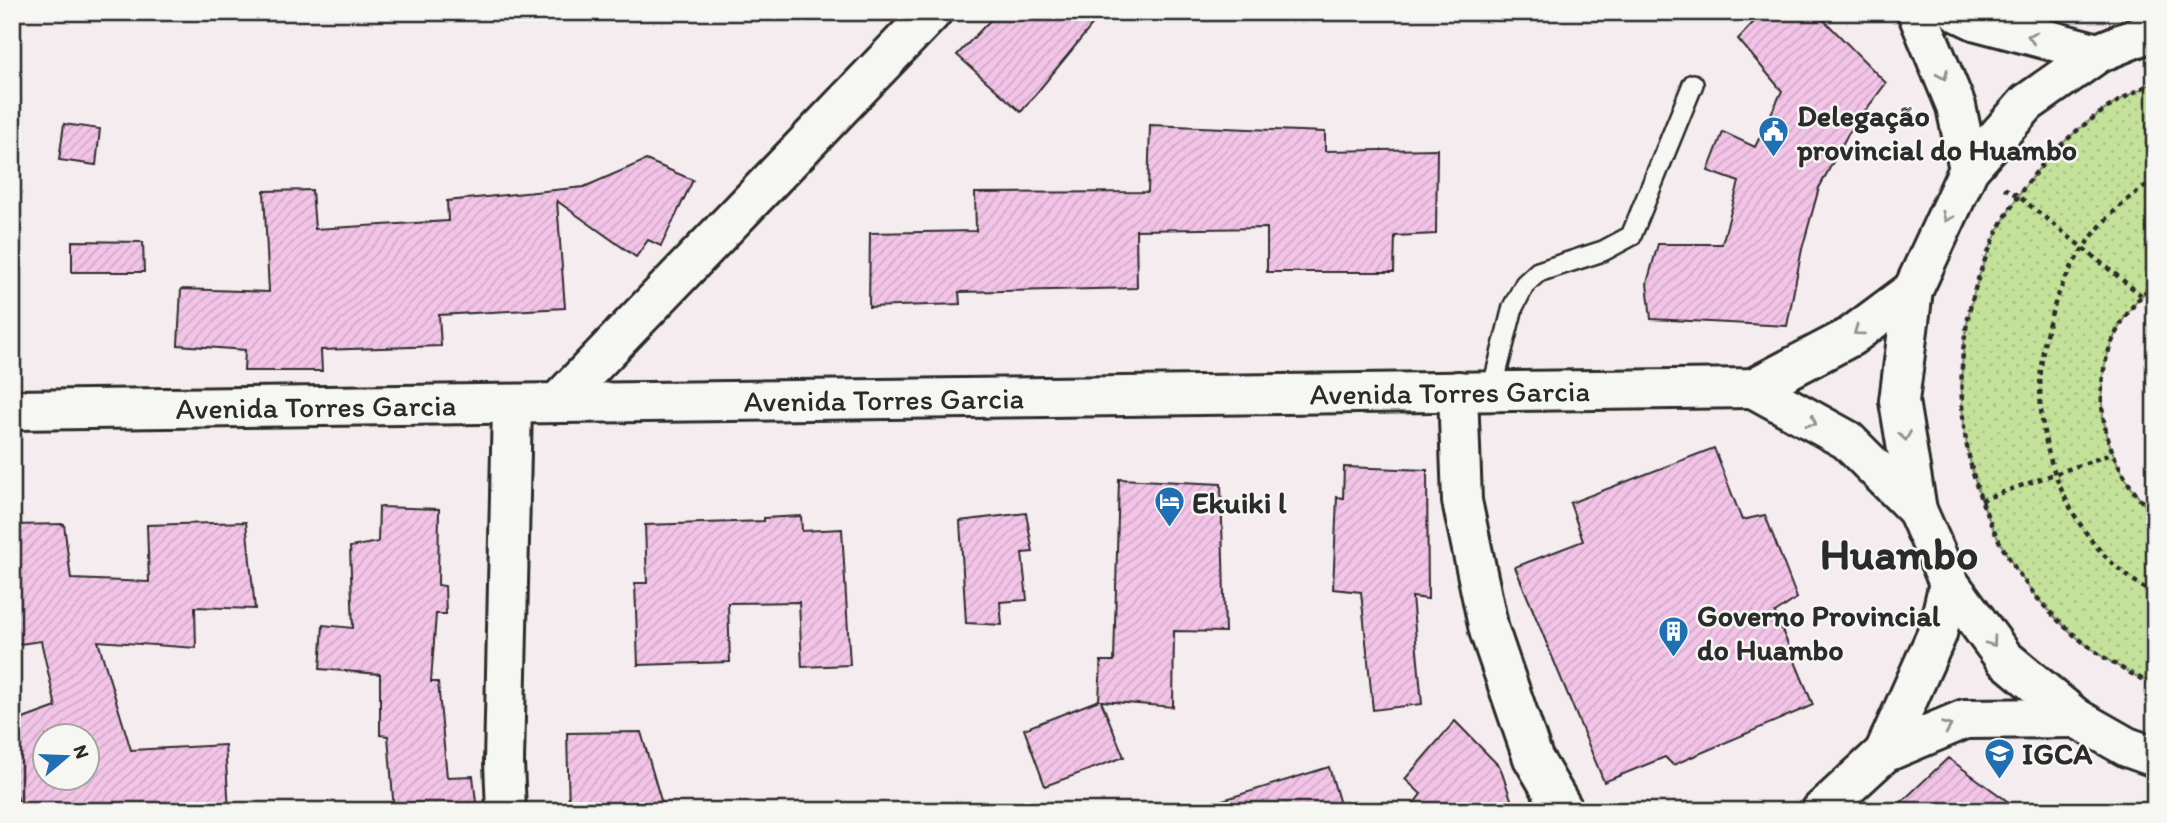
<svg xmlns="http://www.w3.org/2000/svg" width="2167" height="823" font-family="Itim,sans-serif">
<defs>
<pattern id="grass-dots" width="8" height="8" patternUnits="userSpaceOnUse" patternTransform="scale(1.75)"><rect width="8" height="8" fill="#c3e199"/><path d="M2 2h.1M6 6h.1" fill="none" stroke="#a8c184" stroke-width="1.8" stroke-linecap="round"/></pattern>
<pattern id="building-hatch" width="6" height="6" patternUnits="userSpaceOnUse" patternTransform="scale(1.75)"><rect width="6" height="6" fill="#f3c4e7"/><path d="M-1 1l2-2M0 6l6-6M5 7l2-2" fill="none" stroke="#d0a9c6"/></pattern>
</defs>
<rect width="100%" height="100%" fill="#f5ecf0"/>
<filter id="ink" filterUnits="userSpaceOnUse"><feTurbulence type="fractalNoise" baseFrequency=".0143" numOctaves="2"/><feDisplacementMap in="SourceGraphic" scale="14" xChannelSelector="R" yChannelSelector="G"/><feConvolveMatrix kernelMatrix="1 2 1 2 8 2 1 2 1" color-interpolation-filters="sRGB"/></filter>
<g filter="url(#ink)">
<path fill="url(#grass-dots)" stroke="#778662" stroke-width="2" d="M2155 82V283C2080 348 2088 449 2155 516V685C1896 572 1898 197 2155 82Z"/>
<path fill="url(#building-hatch)" stroke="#2b2b2b" stroke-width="2" fill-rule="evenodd" d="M998 12H1103L1021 112 957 55Z
M1763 12H1816L1886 83 1848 134 1819 188 1802 249 1787 326 1651 319 1647 283 1658 244H1722L1739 182 1708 171 1723 132 1755 147 1782 91 1738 39Z
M64 124 100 129 96 165 59 160Z
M1150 125 1325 132V151L1437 149 1436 234 1395 236 1394 272H1267V228L1136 230 1137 288 959 292 960 304 869 307 870 233 976 231 975 193 1148 192Z
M646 160 693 180 661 246 648 240 636 257 557 201 565 308 439 315 441 346 321 350 322 371H244L245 350 178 345 181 289 269 292 264 191 312 190 315 229 448 221 447 201 584 187Z
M72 241 143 242 144 272H72Z
M1714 448 1742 520 1765 515 1797 598 1775 613 1813 705 1673 765 1665 757 1604 782 1515 567 1583 541 1570 503Z
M1344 467 1427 470 1428 599 1412 597 1422 704 1373 710 1361 592 1333 589 1337 497 1343 498Z
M1119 479 1221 484 1225 632 1174 631 1173 707 1101 701 1124 757 1045 786 1024 729 1099 700 1101 661H1114Z
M379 507 439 509 438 585 445 586 446 614H436L431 682H438L447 777 473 776 477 811H394L388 736 380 735V674L320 669 323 625 353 628 350 547 378 542Z
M1026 513 1033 552 1022 553 1027 600 1000 602 1002 625 966 623 960 521Z
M801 516 802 531 842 529 850 665 802 667 799 602 728 603 730 662 638 665 635 583H647L645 525 764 521V518Z
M246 522 255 609 195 607 196 648 98 641 131 750 225 745 229 811H22L12 781V723L56 707 41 641 12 645V525L64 524 71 579 149 582 147 525ZM46 736H88V778H46Z
M1455 721 1500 767 1515 811H1408L1421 794 1405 779Z
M641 732 664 811H569L567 733Z
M1948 758 2021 811H1892Z
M1329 767 1342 811H1214L1213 803Z"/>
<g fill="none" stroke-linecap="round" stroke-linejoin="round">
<defs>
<path id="service" d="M1492 390 1513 307 1525 284 1538 272 1603 251 1631 236 1693 84"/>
<path id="minor" d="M1458 391 1462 501 1489 630 1533 758 1564 811
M559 401 932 12
M506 811 504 762 512 406"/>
<path id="tertiary" d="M1917 12 1956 106 1969 169
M1958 12 1977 21 2098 53"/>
<g id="secondary">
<path d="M2155 30 2098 53 2027 103 1969 169 1913 290 1899 401 1917 510 1949 583 2004 658 2076 718 2127 747 2155 757"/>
<path d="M1753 388 1847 440 1917 510"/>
<path id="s1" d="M12 410 1753 388 1850 337 1913 290"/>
<path d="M1884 753 1937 634 1949 583"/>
<path d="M1821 811 1884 753 1965 719 2076 718"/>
</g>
</defs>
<use href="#service" stroke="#2b2b2b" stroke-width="24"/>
<use href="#minor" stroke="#2b2b2b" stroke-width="44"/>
<use href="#tertiary" stroke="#2b2b2b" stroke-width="44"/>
<use href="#secondary" stroke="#2b2b2b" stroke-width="44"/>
<path stroke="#2b2b2b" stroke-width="4.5" stroke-dasharray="5 5" stroke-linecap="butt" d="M2155 82C1898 197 1896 572 2155 685
M2155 180C2028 258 2003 434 2097 547 2113 567 2134 581 2155 595
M2004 188 2017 195 2141 295
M2155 283C2080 348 2088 449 2155 516
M1981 500 2111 454"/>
<use href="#service" stroke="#f6f6f2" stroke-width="19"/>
<use href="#minor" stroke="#f6f6f2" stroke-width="38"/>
<use href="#tertiary" stroke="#f6f6f2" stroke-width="38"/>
<use href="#secondary" stroke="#f6f6f2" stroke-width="38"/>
</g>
<defs><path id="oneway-chevron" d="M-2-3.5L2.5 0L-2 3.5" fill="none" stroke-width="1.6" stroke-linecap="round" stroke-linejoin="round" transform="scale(1.75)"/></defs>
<g stroke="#90908e">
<use href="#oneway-chevron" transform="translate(2032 37) rotate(-164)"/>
<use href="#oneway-chevron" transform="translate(1943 75) rotate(66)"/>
<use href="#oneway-chevron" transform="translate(1947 217) rotate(115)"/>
<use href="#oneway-chevron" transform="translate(1858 331) rotate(144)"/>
<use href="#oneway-chevron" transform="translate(1812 422) rotate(29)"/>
<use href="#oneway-chevron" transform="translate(1905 436) rotate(81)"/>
<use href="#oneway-chevron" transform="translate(1992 642) rotate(54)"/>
<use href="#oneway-chevron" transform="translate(1947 727) rotate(-22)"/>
</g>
</g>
<defs>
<symbol id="civic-pin" viewBox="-11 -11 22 30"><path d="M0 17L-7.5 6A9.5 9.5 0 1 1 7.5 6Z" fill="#1f6fb2" stroke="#f6f6f2"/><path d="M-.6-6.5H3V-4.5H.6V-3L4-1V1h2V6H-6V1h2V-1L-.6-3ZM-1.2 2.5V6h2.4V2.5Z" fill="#fff"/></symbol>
<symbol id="hotel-pin" viewBox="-11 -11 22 30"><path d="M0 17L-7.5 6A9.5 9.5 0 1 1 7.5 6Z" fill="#1f6fb2" stroke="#f6f6f2"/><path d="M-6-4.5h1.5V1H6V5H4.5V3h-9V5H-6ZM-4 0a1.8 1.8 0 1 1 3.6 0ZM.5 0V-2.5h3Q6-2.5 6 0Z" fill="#fff"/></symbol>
<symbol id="building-pin" viewBox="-11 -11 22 30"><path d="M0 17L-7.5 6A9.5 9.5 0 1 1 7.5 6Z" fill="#1f6fb2" stroke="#f6f6f2"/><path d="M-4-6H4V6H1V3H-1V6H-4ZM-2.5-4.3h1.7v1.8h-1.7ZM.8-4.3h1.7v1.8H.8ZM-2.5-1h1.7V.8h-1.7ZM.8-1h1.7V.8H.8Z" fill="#fff"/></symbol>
<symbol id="university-pin" viewBox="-11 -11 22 30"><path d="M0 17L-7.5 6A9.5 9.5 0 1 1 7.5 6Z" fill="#1f6fb2" stroke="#f6f6f2"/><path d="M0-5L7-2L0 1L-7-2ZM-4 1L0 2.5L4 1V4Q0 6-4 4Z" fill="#fff"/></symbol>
</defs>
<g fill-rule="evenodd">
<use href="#civic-pin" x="1756" y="114" width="35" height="47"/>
<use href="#hotel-pin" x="1152" y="484" width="35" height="47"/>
<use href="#building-pin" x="1656" y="614" width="35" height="47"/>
<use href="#university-pin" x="1982" y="736" width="35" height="47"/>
</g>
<g text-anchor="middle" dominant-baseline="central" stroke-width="5" stroke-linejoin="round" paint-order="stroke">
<g font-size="30" font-weight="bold" fill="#2b2b2b" stroke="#f6f6f2" text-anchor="start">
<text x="1797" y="115">Delegação<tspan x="1797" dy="34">provincial do Huambo</tspan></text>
<text x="1192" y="502">Ekuiki l</text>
<text x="1697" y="615">Governo Provincial<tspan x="1697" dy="34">do Huambo</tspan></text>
<text x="2022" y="753">IGCA</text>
</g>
<g font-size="30" fill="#2b2b2b" stroke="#f6f6f2">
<text stroke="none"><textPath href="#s1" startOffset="1438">Avenida Torres Garcia</textPath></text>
<text stroke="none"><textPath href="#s1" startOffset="872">Avenida Torres Garcia</textPath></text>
<text stroke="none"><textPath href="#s1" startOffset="304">Avenida Torres Garcia</textPath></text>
</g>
<g font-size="44" font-weight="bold" fill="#2b2b2b" stroke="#f6f6f2">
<text x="1899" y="553">Huambo</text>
</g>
</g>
<rect width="2167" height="823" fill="none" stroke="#f6f6f2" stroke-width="42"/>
<rect x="21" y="21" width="2125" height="781" fill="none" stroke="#2b2b2b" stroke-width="2.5" filter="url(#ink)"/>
<g transform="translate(66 757) rotate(71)"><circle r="33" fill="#f6f6f2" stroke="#a5a5a2" stroke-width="2"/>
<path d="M0-5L12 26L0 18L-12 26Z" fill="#1f6fb2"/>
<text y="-10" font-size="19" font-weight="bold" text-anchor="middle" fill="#2b2b2b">N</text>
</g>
</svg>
